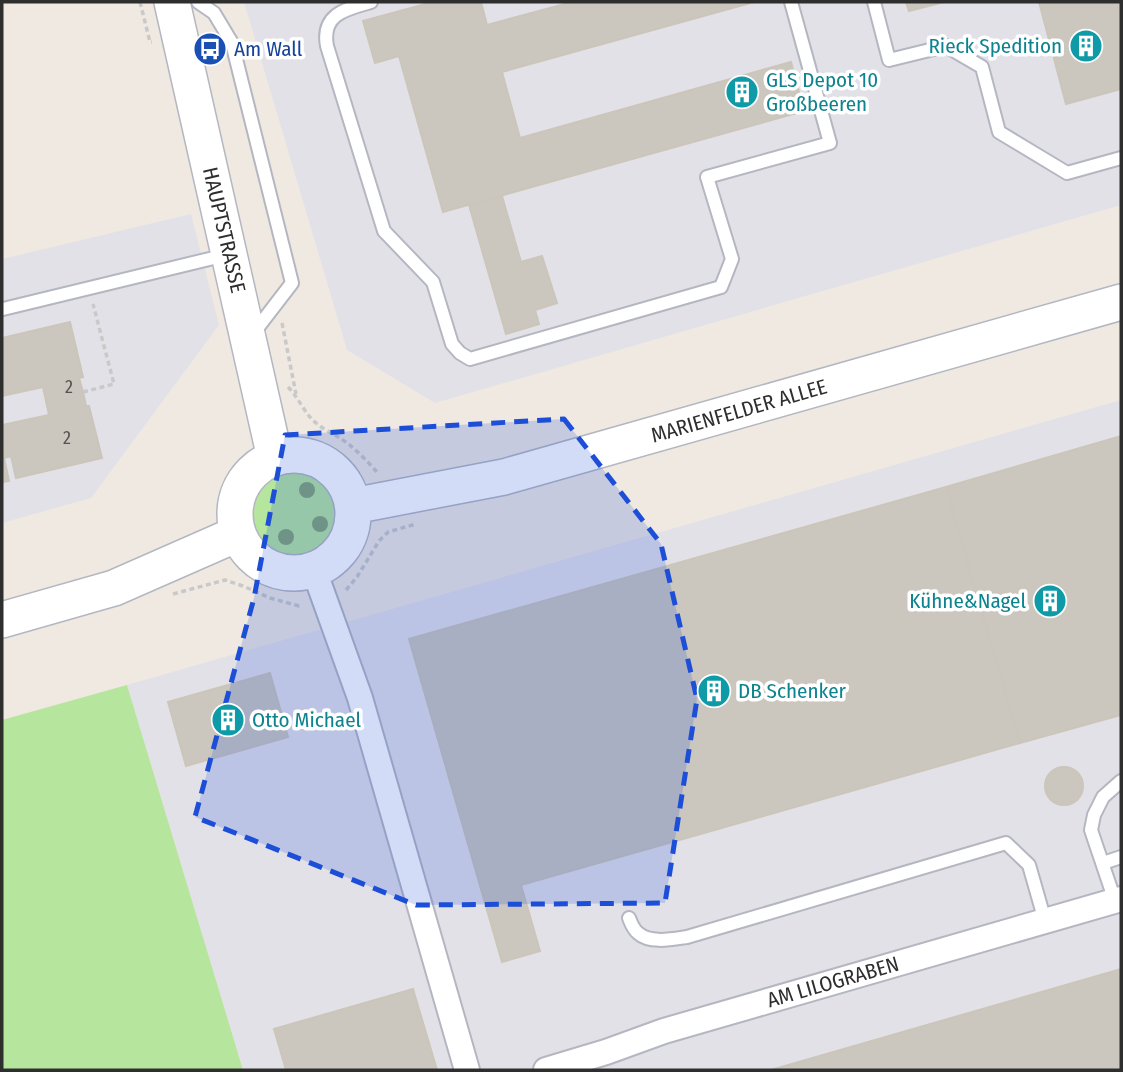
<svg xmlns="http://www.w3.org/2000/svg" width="1123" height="1072" font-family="'Fira Sans Condensed',sans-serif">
<rect width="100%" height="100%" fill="#efe9e1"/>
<path fill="#e3e1e8" d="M244 2H1121V205L435 403 347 350Z
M191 214 219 325 91 498 2 523V259Z
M1121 400V1070H243L127 685Z"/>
<path fill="#b6e59e" d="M251 512a43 43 0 1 1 86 0a43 43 0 1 1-86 0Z
M127 685 243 1070H2V720Z"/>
<path fill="#cbc7bf" stroke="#cbc5ba" stroke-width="2" d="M433 2H481L487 25 572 2H754L502 72 520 138 791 62 804 111 443 212 399 56 375 63 363 21Z
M906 2H944L909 11Z
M1039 2H1121V89L1066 104Z
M502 196 521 262 542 256 557 303 535 310 539 324 506 334 469 205Z
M70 322 83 377 79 378 83 392 86 406H89L102 458 16 478 11 456 4 458 9 481 2 482V425L49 415 43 387 2 396V338Z
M1121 436V715L1020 743 946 487Z
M946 487 1020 743 521 885 540 951 502 962 409 639Z
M270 673 288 737 186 766 168 702Z
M1045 786a19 19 0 1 1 38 0a19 19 0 1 1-38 0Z
M1121 969V1070H771Z
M413 989 437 1070H286L274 1029Z"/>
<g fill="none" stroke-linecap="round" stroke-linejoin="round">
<defs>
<path id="lane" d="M198 2 214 13 232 43 292 283 252 335
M371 2C346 9 321 14 327 46L384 231 433 282 452 344 460 353 470 359 721 287 732 259 707 177 830 143 791 2
M874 2 889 60 946 46 982 67 999 132 1067 173 1121 158
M3 309 226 255
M1103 863 1121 857
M1115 901 1091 830 1094 815 1103 797 1121 781
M629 918C631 923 633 929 638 933 650 944 673 939 687 937L1006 843 1029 865 1045 921"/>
<path id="street" d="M314 570 360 698 467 1070
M546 1070 606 1052 664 1031 1121 899"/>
<path id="secondary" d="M172 2 275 458
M235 514a59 59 0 1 1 118 0a59 59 0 1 1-118 0Z
M353 506 504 477 1121 302
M2 620 114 588 237 534"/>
</defs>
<use href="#lane" stroke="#b4b7c1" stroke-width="16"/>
<use href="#street" stroke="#b4b7c1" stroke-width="28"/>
<use href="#secondary" stroke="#b4b7c1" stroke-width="38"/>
<path stroke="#c9c9c9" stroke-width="3.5" stroke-dasharray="5 3.5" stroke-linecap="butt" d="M140 2 150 42H152
M282 323 296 394
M288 387C299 398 304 413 316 423 323 429 332 433 340 438 354 447 366 460 377 472
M83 392 114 384 93 304
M346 590 357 577 379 541 388 532 416 524
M173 594 225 580 243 586 270 598 299 606 302 605"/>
<use href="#lane" stroke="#fff" stroke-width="12"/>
<use href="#street" stroke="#fff" stroke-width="24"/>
<use href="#secondary" stroke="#fff" stroke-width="35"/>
</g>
<g fill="#84a574">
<circle cx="307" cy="490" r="8"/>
<circle cx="320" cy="524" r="8"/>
<circle cx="286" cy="537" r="8"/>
</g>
<path fill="#1d4ed8" fill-opacity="0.2" stroke="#1d4ed8" stroke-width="5" stroke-dasharray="14 9" stroke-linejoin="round" d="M564 419 661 544 697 699 665 903 416 905 195 817 254 598 285 435Z"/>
<defs>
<symbol id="building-disc" viewBox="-11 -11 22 22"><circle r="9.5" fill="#0f9aa8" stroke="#fff"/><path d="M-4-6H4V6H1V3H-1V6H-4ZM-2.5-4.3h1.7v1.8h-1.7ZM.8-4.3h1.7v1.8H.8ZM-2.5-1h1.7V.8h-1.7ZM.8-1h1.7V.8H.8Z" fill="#fff"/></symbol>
<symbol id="bus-disc" viewBox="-11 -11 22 22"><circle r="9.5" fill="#1a4fb4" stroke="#fff"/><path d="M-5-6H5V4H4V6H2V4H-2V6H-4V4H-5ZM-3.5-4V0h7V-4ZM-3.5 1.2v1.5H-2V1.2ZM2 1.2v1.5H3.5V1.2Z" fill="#fff"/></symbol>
</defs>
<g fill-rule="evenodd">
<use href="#building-disc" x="1067" y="27" width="38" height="38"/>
<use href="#bus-disc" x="191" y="30" width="38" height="38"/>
<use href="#building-disc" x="723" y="73" width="38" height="38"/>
<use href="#building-disc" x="1031" y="582" width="38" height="38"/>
<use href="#building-disc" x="695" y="672" width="38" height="38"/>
<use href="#building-disc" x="209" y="701" width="38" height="38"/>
</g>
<g text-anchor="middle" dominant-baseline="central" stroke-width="7" stroke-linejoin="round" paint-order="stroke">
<g font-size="18" fill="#555452">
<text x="69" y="387">2</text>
<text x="67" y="438">2</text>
</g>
<g font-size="21" fill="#0d838f" stroke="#fff" text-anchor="start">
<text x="1062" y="46" text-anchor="end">Rieck Spedition</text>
<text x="766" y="80">GLS Depot 10<tspan x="766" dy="24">Großbeeren</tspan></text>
<text x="1026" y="601" text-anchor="end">Kühne&amp;Nagel</text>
<text x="738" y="691">DB Schenker</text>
<text x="252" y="720">Otto Michael</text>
</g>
<g font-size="21" fill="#164399" stroke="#fff" text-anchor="start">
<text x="234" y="49">Am Wall</text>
</g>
<g font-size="21" fill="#2e2e2e" stroke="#fff">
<text transform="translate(224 230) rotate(77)">HAUPTSTRASSE</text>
<text transform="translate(739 411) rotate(-16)">MARIENFELDER ALLEE</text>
<text transform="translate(833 982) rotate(-16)">AM LILOGRABEN</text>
</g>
</g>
<rect width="1123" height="1072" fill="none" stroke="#2e2e2e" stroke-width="7"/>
</svg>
